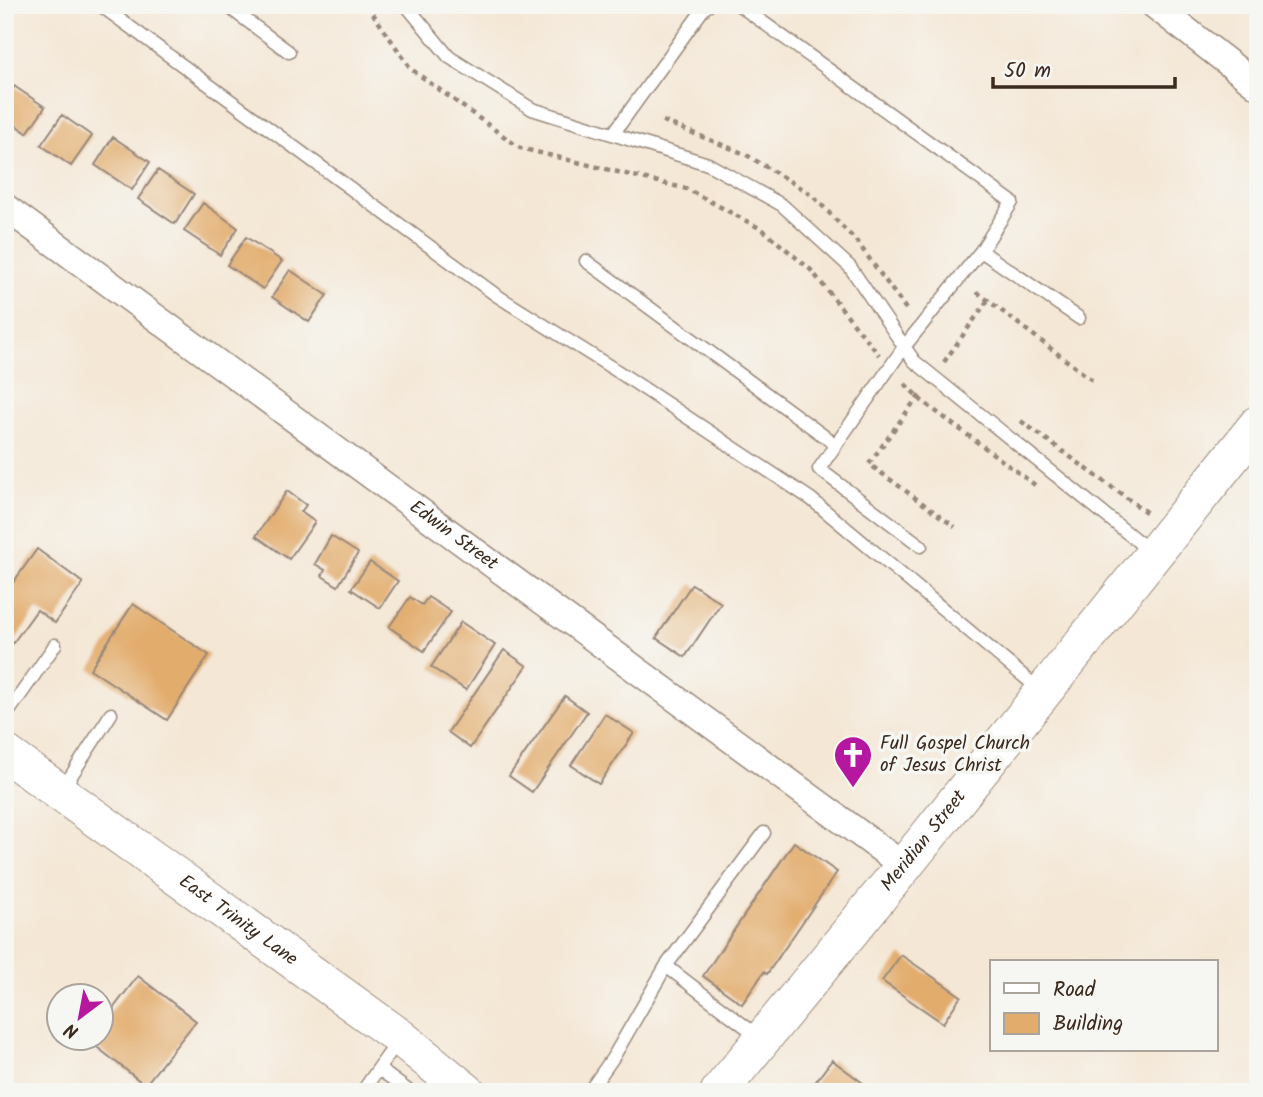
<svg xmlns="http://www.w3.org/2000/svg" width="1263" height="1097" font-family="Kalam,sans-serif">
<rect width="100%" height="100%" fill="#f6f6f2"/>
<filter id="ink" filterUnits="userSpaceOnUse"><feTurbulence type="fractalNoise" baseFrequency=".0143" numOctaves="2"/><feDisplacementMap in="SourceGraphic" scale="14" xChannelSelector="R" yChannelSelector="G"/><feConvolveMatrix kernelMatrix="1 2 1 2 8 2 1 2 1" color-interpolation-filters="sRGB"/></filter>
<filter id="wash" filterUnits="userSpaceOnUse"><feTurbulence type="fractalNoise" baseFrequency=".00686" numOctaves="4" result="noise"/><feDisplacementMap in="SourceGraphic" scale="28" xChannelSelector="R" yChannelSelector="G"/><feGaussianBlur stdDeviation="1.57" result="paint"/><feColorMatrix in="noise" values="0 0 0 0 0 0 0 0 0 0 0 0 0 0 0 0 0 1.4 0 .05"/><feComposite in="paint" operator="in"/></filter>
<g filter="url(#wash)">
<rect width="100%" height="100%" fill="#f4e7d5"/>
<g id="blocks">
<path fill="#e2ac6c" d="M14 86 45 107 27 133 5 118V99Z
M62 115 92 136 71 166 41 145Z
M113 137 150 162 132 190 95 165Z
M158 170 194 194 175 224 138 199Z
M203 203 238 228 220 255 184 231Z
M246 237 282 261 263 289 227 265Z
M290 270 327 295 309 322 272 297Z
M287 491 306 505 301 512 315 522 289 559 256 536Z
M331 536 358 553 338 586 322 576 325 570 315 564Z
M37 549 83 583 55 623 37 610 5 654V594Z
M370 562 398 581 380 608 351 589Z
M692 584 721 603 685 657 656 638Z
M410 597 422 605 428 597 451 612 424 651 389 627Z
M133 604 209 655 167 720 90 669Z
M461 622 495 645 466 690 431 667Z
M504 650 527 666 470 748 448 732Z
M565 696 587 712 532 792 509 776Z
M605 714 634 733 599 784 571 765Z
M794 842 837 872 767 974 764 972 742 1004 703 976Z
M901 955 961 996 943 1023 882 981Z
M138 976 196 1021 145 1085 88 1040 90 1038H102V1023Z
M832 1060 875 1092H808Z"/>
</g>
</g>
<g filter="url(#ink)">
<use href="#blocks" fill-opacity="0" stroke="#98887a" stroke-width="2"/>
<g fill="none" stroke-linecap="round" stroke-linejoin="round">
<defs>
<path id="lane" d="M100 5 496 295 625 376 811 499 1040 690
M226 5 289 52
M406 5 449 57 532 109 708 164 782 205 850 267 914 361 1151 552
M739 5 1012 202 981 251
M613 134 704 8 709 5
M586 261 836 445
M921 546 819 469 904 347 981 251 1079 318
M5 717 55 645
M62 790 111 714
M759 1037 666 966 764 833
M379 1069 410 1092
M362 1092 398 1041
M589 1092 614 1056 666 966"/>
<g id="street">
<path d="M1154 5 1258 86"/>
<path id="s1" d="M5 207 904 866"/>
</g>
<g id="secondary">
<path id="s2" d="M5 753 401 1038 467 1092"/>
<path id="s3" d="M719 1092 904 866 1258 424"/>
</g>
</defs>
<use href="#lane" stroke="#98887a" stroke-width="15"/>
<use href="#street" stroke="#98887a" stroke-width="29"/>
<use href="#secondary" stroke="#98887a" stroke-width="39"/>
<path stroke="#98887a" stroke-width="4.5" stroke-dasharray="5 5" stroke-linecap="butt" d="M367 5 411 69 520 148 687 189 763 230 811 270 879 355
M663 121 745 154 812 195 858 243 906 309
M977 292 1092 380
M944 362 988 300
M905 384 922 401 1035 485
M919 395 869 464 955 527
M1021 421 1150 515"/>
<use href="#lane" stroke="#fff" stroke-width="12"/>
<use href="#street" stroke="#fff" stroke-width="26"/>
<use href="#secondary" stroke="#fff" stroke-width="37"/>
</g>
</g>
<defs>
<symbol id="church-pin" viewBox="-11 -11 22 30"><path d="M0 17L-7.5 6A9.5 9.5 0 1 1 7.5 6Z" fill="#b5179e" stroke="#f6f6f2"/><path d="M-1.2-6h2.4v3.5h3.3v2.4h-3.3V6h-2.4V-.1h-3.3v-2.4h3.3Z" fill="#fff"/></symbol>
</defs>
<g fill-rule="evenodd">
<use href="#church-pin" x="831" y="733" width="44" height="60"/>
</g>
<g text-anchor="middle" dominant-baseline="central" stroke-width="7" stroke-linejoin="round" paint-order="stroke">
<g font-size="19" fill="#3b2a1e" stroke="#f6f6f2">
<text stroke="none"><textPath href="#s1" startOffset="556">Edwin Street</textPath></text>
<text stroke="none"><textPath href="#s3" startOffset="324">Meridian Street</textPath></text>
<text stroke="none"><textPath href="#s2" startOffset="287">East Trinity Lane</textPath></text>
</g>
<g font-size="19" fill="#3b2a1e" stroke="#f6f6f2" text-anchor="start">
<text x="880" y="744">Full Gospel Church<tspan x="880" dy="22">of Jesus Christ</tspan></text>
</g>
</g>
<rect width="1263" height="1097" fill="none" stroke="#f6f6f2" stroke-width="28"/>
<rect x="990" y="960" width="228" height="91" fill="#f6f6f2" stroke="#aba49d" stroke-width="2"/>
<rect x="1004" y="983" width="35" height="10" fill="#ffffff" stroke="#aba49d" stroke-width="2"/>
<text x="1053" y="996" font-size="21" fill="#3b2a1e">Road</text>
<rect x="1004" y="1013" width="35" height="21" fill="#e2ac6c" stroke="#aba49d" stroke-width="2"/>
<text x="1053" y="1030" font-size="21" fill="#3b2a1e">Building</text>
<g transform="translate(80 1017) rotate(212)"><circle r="33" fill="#f6f6f2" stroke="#aba49d" stroke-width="2"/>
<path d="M0-5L12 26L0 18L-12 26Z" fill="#b5179e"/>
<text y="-10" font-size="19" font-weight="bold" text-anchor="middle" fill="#3b2a1e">N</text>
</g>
<path d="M993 77v10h182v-10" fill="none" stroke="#3b2a1e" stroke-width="3.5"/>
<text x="1004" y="77" font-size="21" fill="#3b2a1e" stroke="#f6f6f2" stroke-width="5" paint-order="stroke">50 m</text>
</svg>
